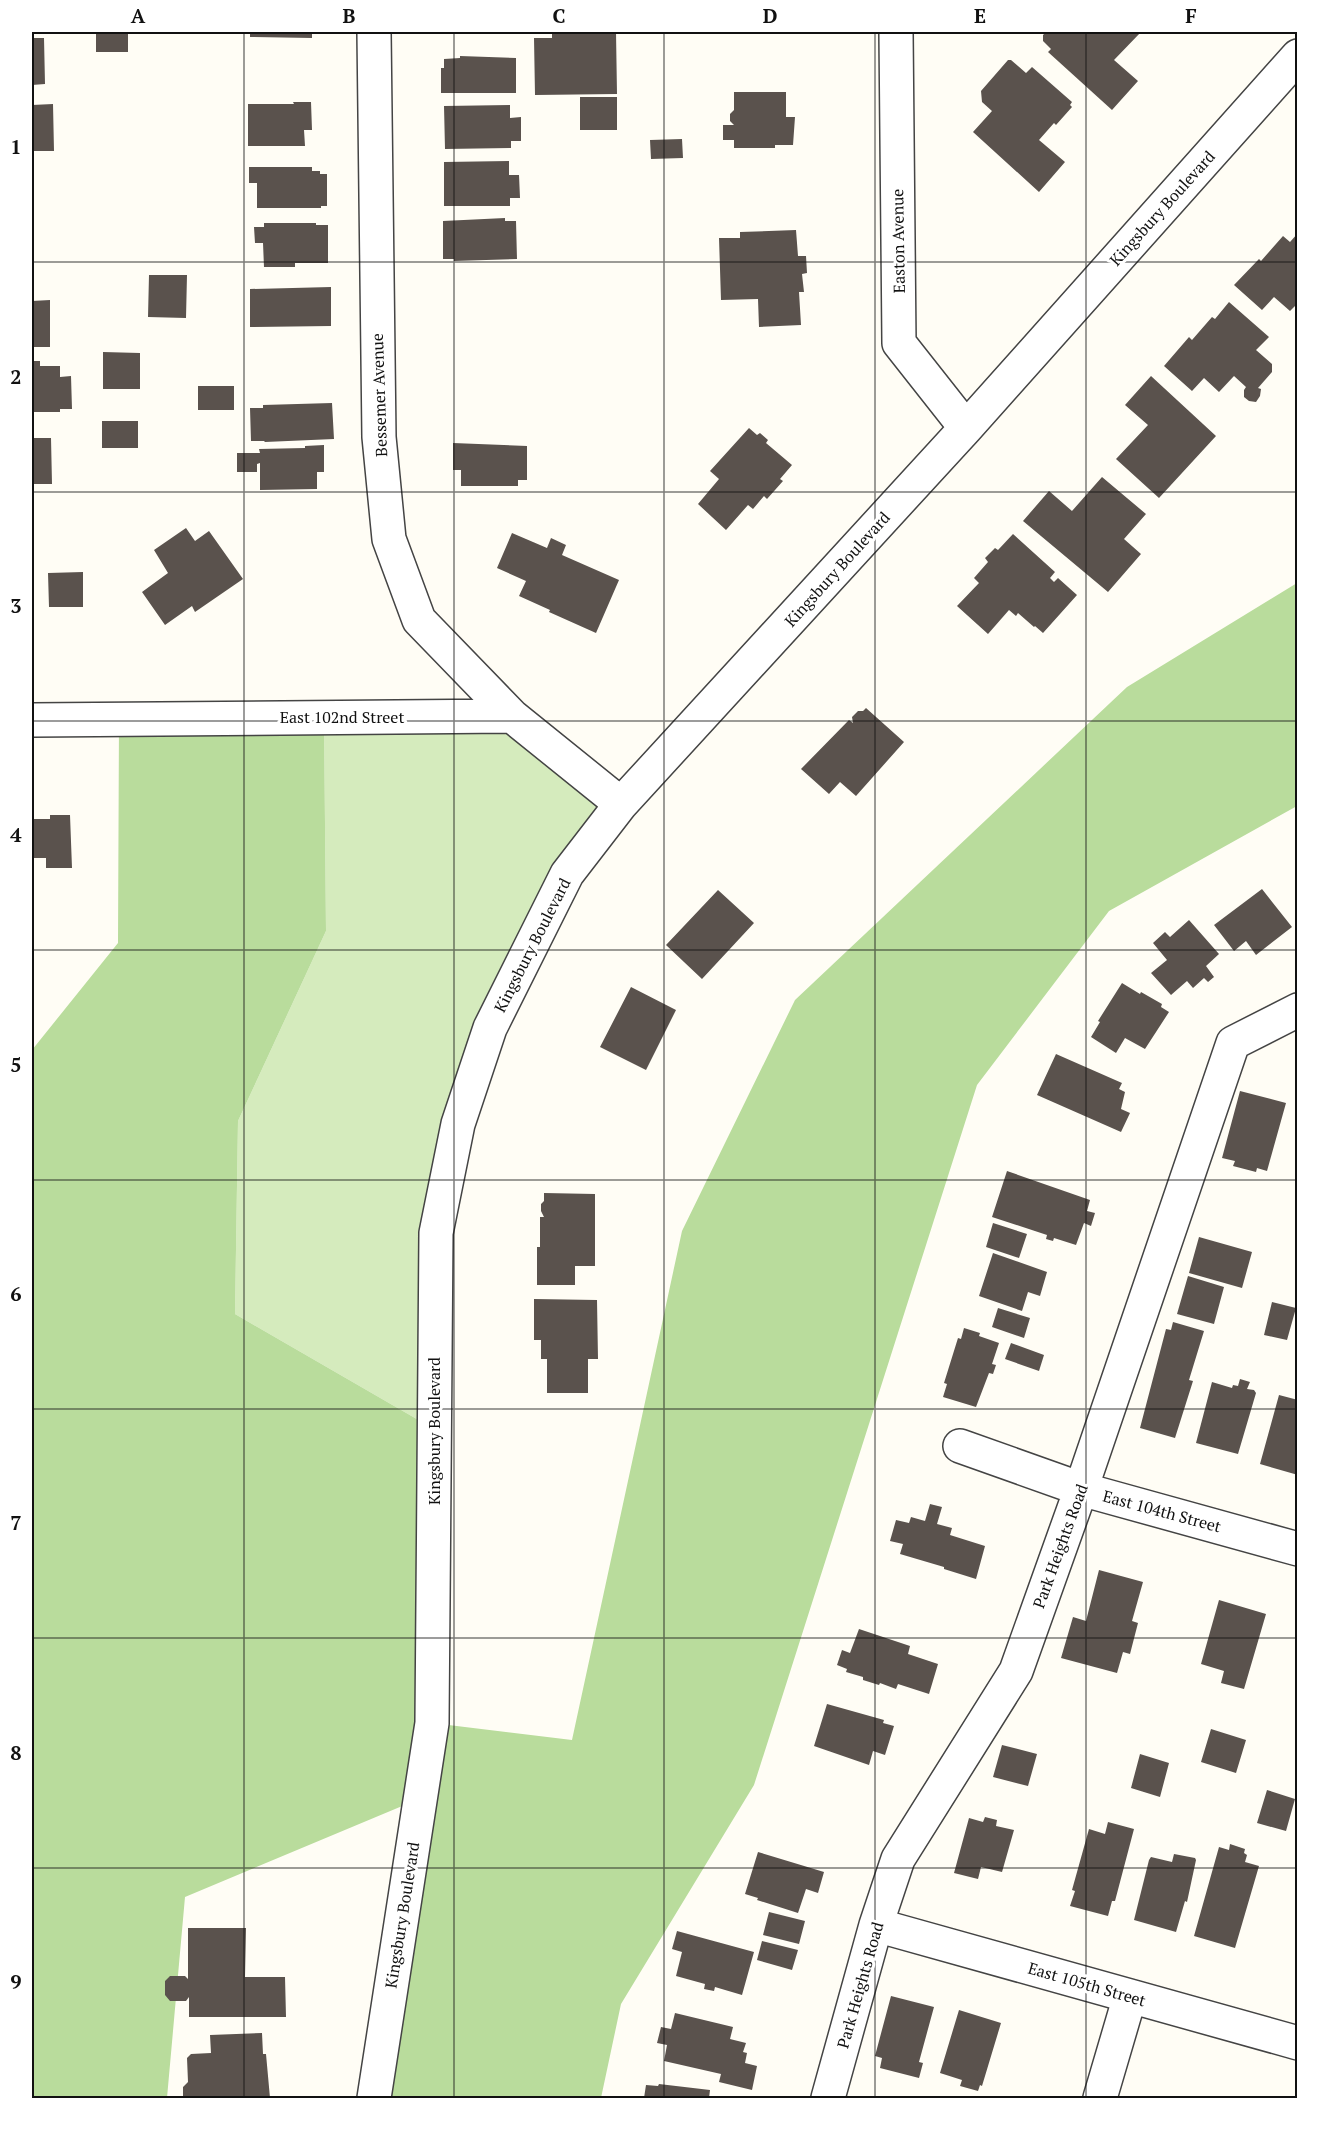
<svg xmlns="http://www.w3.org/2000/svg" width="1329" height="2130" font-family="'PT Serif',serif">
<rect width="100%" height="100%" fill="#fffdf5"/>
<path fill="#d5ebbd" d="M512 716 621 804 567 874 458 1124 434 1429 235 1314 238 1121 326 931 324 717Z"/>
<path fill="#b9dc9c" d="M1297 583V806L1109 911 977 1085 754 1785 621 2004 601 2098H374L419 1799 185 1897 167 2098H32V1050L118 943 119 719 324 717 326 931 238 1121 235 1314 434 1429 432 1723 572 1740 682 1231 795 1000 1127 687Z"/>
<path fill="#5a524d" d="M96 32H128V52H96Z
M250 32H312V38L250 37Z
M552 32H616L617 94 535 95 534 38H552Z
M1046 32H1141L1114 60 1138 81 1112 110 1048 52 1051 49 1043 41V35Z
M32 38H44L45 84 32 85Z
M460 56 516 58V93H441V68H444V59L460 58Z
M1008 60H1011L1026 73 1032 67 1072 102 1070 105 1072 107 1056 125 1054 123 1039 140 1065 162 1039 192 973 132 992 111 982 102 981 91Z
M734 92H786V117H795L793 145H775V148H734V140H723V125H734L730 121V114L734 110Z
M580 97H617V130H580Z
M293 102H311L312 130H304L305 146H248V104H294Z
M53 104 54 151H32V105Z
M510 105V118L521 117V141H511V148L445 149 444 106Z
M682 139 683 158 651 159 650 140Z
M509 161V175H519L520 198H510V206H444V162Z
M249 167H312V171H320V174H327V206H321V208H257V183H249Z
M505 218V221H516L517 259 454 261V259H443V221Z
M264 223H316V225H328V263H295V267H264L263 243H255L254 227H264Z
M796 230 798 256H806L807 273 802 274 804 292H799L801 325 759 327 758 299 721 300 719 238H740V232Z
M1298 233V303L1290 311 1274 297 1262 310 1234 285 1259 259 1261 261 1283 236 1290 242Z
M149 275H187L186 318 148 317Z
M331 287V326L250 327V289Z
M50 300V347H32V301Z
M1229 302 1269 337 1256 350 1272 364V372L1258 388 1261 389 1260 396 1256 402 1249 401 1244 397V390L1246 387 1234 376 1219 392 1204 378 1192 391 1164 366 1189 337 1192 340 1212 317 1215 319Z
M103 352 140 353V389H103Z
M34 361H40V366H60V377L71 376 72 409H60V412H32V366H34Z
M1151 376 1216 436 1159 498 1116 459 1148 425 1125 405Z
M198 386H234V410H198Z
M332 403 334 439 265 442 264 441H251L250 408H263V405Z
M102 421H138V448H102Z
M749 428 757 435 760 433 768 440 766 443 792 465 780 479 783 481 767 499 764 496 753 509 748 505 726 530 698 504 719 479 710 471Z
M32 435H34V438H51L52 484H32Z
M453 443 527 446V480H518V486H461V470H453Z
M324 445V472H317V489L260 490V463L257 464V472H237V453H260L259 449 305 448V446Z
M1102 477 1146 514 1124 539 1141 554 1108 592 1023 521 1049 491 1072 511Z
M186 528 195 541 209 531 243 579 195 612 192 606 165 625 142 592 168 573 154 550Z
M512 533 547 548 551 538 566 545 562 555 619 580 596 633 549 612 550 610 519 596 526 581 497 568Z
M1013 534 1055 572 1050 578 1054 582 1058 578 1077 595 1043 633 1035 626 1034 627 1018 613 1016 616 1009 610 988 634 957 606 979 583 974 578 988 562 985 558 995 548 998 550Z
M83 572V607H49L48 573Z
M866 708 904 742 856 796 840 782 829 794 801 769 849 720 853 723 852 717 858 711H863Z
M50 815H70L72 868H46V858H32V819H50Z
M1262 889 1292 927 1256 955 1246 941 1234 951 1214 925Z
M718 890 754 923 702 979 666 945Z
M1189 920 1219 954 1206 966 1214 977 1208 982 1204 978 1193 988 1187 981 1171 995 1151 973 1167 960 1153 943 1165 932 1170 937Z
M1122 983 1140 994 1141 992 1162 1004 1161 1007 1169 1012 1145 1049 1125 1038 1116 1053 1091 1037 1100 1022 1098 1021Z
M631 987 676 1010 646 1070 600 1047Z
M1056 1054 1122 1083 1119 1089 1125 1092 1121 1109 1130 1113 1121 1132 1037 1095Z
M1240 1091 1286 1103 1267 1171 1257 1168 1256 1172 1233 1166 1235 1161 1222 1158Z
M1007 1171 1090 1200 1087 1211 1095 1213 1091 1226 1084 1223 1076 1245 1054 1238 1053 1241 1046 1239 1047 1235 992 1217Z
M544 1193 595 1194V1266H575V1285H537V1247H540V1217H544L541 1211V1204L544 1201Z
M993 1223 1027 1234 1019 1258 986 1247Z
M1199 1237 1252 1252 1242 1288 1189 1273Z
M993 1253 1047 1272 1040 1296 1028 1292 1022 1311 979 1296Z
M1188 1276 1224 1287 1214 1324 1177 1314Z
M534 1299 597 1300 598 1359H588V1393H547V1359H541V1340H534Z
M1272 1302 1296 1308 1287 1340 1264 1335Z
M998 1308 1030 1318 1024 1338 992 1327Z
M1173 1322 1204 1331 1189 1380 1193 1381 1175 1438 1140 1428 1166 1329 1171 1330Z
M964 1328 980 1333 979 1336 999 1343 992 1364 996 1365 993 1374 989 1373 976 1407 943 1397 947 1384 944 1383 958 1338 961 1339Z
M1011 1343 1044 1355 1039 1371 1005 1359Z
M1240 1379 1250 1382 1247 1389 1254 1390 1256 1393 1238 1454 1196 1443 1212 1382 1232 1388 1233 1385 1238 1386Z
M1279 1395 1298 1400V1475L1260 1464Z
M930 1504 942 1507 937 1524 952 1528 950 1535 985 1546 976 1579 944 1569V1567L900 1554 903 1544 890 1541 896 1520 909 1523 911 1517 925 1521Z
M1099 1570 1143 1582 1132 1621 1138 1623 1130 1654 1123 1652 1117 1673 1061 1658 1073 1617 1086 1621Z
M1219 1600 1266 1614 1244 1689 1221 1683 1224 1671 1201 1664Z
M859 1629 910 1646 908 1654 938 1664 929 1694 898 1684 896 1689 880 1683 879 1685 863 1680V1677L846 1672 847 1669 837 1665 842 1650 850 1653Z
M827 1704 884 1720 883 1723 894 1726 885 1755 873 1751 869 1765 814 1746Z
M1211 1729 1246 1740 1236 1773 1201 1762Z
M1002 1745 1037 1754 1028 1786 993 1777Z
M1140 1754 1169 1763 1160 1797 1131 1788Z
M1267 1790 1295 1799 1286 1831 1257 1823Z
M985 1817 997 1820 996 1826 1014 1830 1002 1872 981 1867 978 1879 954 1873 969 1818 983 1822Z
M1108 1822 1134 1829 1115 1901H1112L1108 1916 1070 1906 1075 1891 1072 1890 1089 1829 1105 1834Z
M1230 1844 1245 1849 1244 1853 1247 1855 1245 1862 1259 1866 1235 1948 1194 1936 1219 1847 1229 1850Z
M758 1852 824 1872 818 1893 806 1889 798 1913 757 1900 758 1898 745 1894Z
M1174 1854 1195 1858 1196 1860 1187 1902 1185 1901 1176 1932 1134 1920 1149 1860 1151 1857 1172 1862Z
M769 1912 805 1921 799 1944 763 1935Z
M188 1928H246L245 1977H285L286 2017H189V1997L186 2001H170L165 1995V1981L170 1976H185L188 1979Z
M677 1931 754 1952 742 1995 715 1987 714 1991 704 1989 705 1984 676 1976 682 1952 672 1949Z
M762 1941 798 1950 792 1970 757 1960Z
M891 1996 934 2007 919 2062 923 2063 919 2078 880 2068 882 2058 875 2056Z
M959 2010 1001 2023 982 2086 980 2085 978 2091 960 2086 962 2080 940 2073Z
M675 2013 733 2027 730 2039 746 2043 743 2052 747 2053 745 2063 757 2066 752 2090 719 2082 721 2074 664 2061 667 2045 657 2043 661 2027 671 2029Z
M262 2033 263 2054H266L270 2098 183 2097V2087L188 2082 187 2058 191 2054 211 2053 210 2035Z
M659 2084 710 2090 709 2098H644L646 2085 658 2086Z"/>
<g fill="none" stroke-linecap="round" stroke-linejoin="round">
<defs>
<path id="minor" d="M374 32 379 437 389 539 419 620 512 716 621 804
M896 32 899 343 966 428
M32 720 512 716
M960 1446 1081 1489 1298 1549
M876 1925 1298 2043
M374 2098 432 1723 436 1233 458 1124 490 1028 567 874 621 804 966 428 1298 56
M828 2098 876 1925 898 1859 1016 1671 1081 1489 1233 1043 1298 1010
M1100 2098 1130 1996"/>
</defs>
<use href="#minor" stroke="#444" stroke-width="36"/>
<use href="#minor" stroke="#fff" stroke-width="33"/>
</g>
<path fill="none" stroke="#111" stroke-width="1.5" stroke-opacity="0.55" d="M244 32V2098M454 32V2098M664 32V2098M875 32V2098M1086 32V2098M32 262H1298M32 492H1298M32 721H1298M32 950H1298M32 1180H1298M32 1409H1298M32 1638H1298M32 1868H1298"/>
<g text-anchor="middle" dominant-baseline="central" stroke-width="6" stroke-linejoin="round" paint-order="stroke">
<g font-size="16" fill="#111" stroke="#fff">
<text transform="translate(1162 208) rotate(-48)">Kingsbury Boulevard</text>
<text transform="translate(898 241) rotate(-91)">Easton Avenue</text>
<text transform="translate(379 395) rotate(-92)">Bessemer Avenue</text>
<text transform="translate(837 569) rotate(-48)">Kingsbury Boulevard</text>
<text x="342" y="717">East 102nd Street</text>
<text transform="translate(532 945) rotate(-63)">Kingsbury Boulevard</text>
<text transform="translate(434 1431) rotate(-90)">Kingsbury Boulevard</text>
<text transform="translate(1162 1511) rotate(15)">East 104th Street</text>
<text transform="translate(1060 1546) rotate(-70)">Park Heights Road</text>
<text transform="translate(402 1915) rotate(-81)">Kingsbury Boulevard</text>
<text transform="translate(1087 1984) rotate(16)">East 105th Street</text>
<text transform="translate(860 1985) rotate(-74)">Park Heights Road</text>
</g>
</g>
<rect width="1329" height="2130" fill="none" stroke="#ffffff" stroke-width="66"/>
<rect x="33" y="33" width="1263" height="2064" fill="none" stroke="#111" stroke-width="2"/>
<g font-size="20" text-anchor="middle" font-weight="bold" fill="#111">
<text x="138" y="23">A</text>
<text x="349" y="23">B</text>
<text x="559" y="23">C</text>
<text x="770" y="23">D</text>
<text x="980" y="23">E</text>
<text x="1191" y="23">F</text>
<text x="16" y="154">1</text>
<text x="16" y="384">2</text>
<text x="16" y="613">3</text>
<text x="16" y="842">4</text>
<text x="16" y="1072">5</text>
<text x="16" y="1301">6</text>
<text x="16" y="1530">7</text>
<text x="16" y="1760">8</text>
<text x="16" y="1989">9</text>
</g>
</svg>
